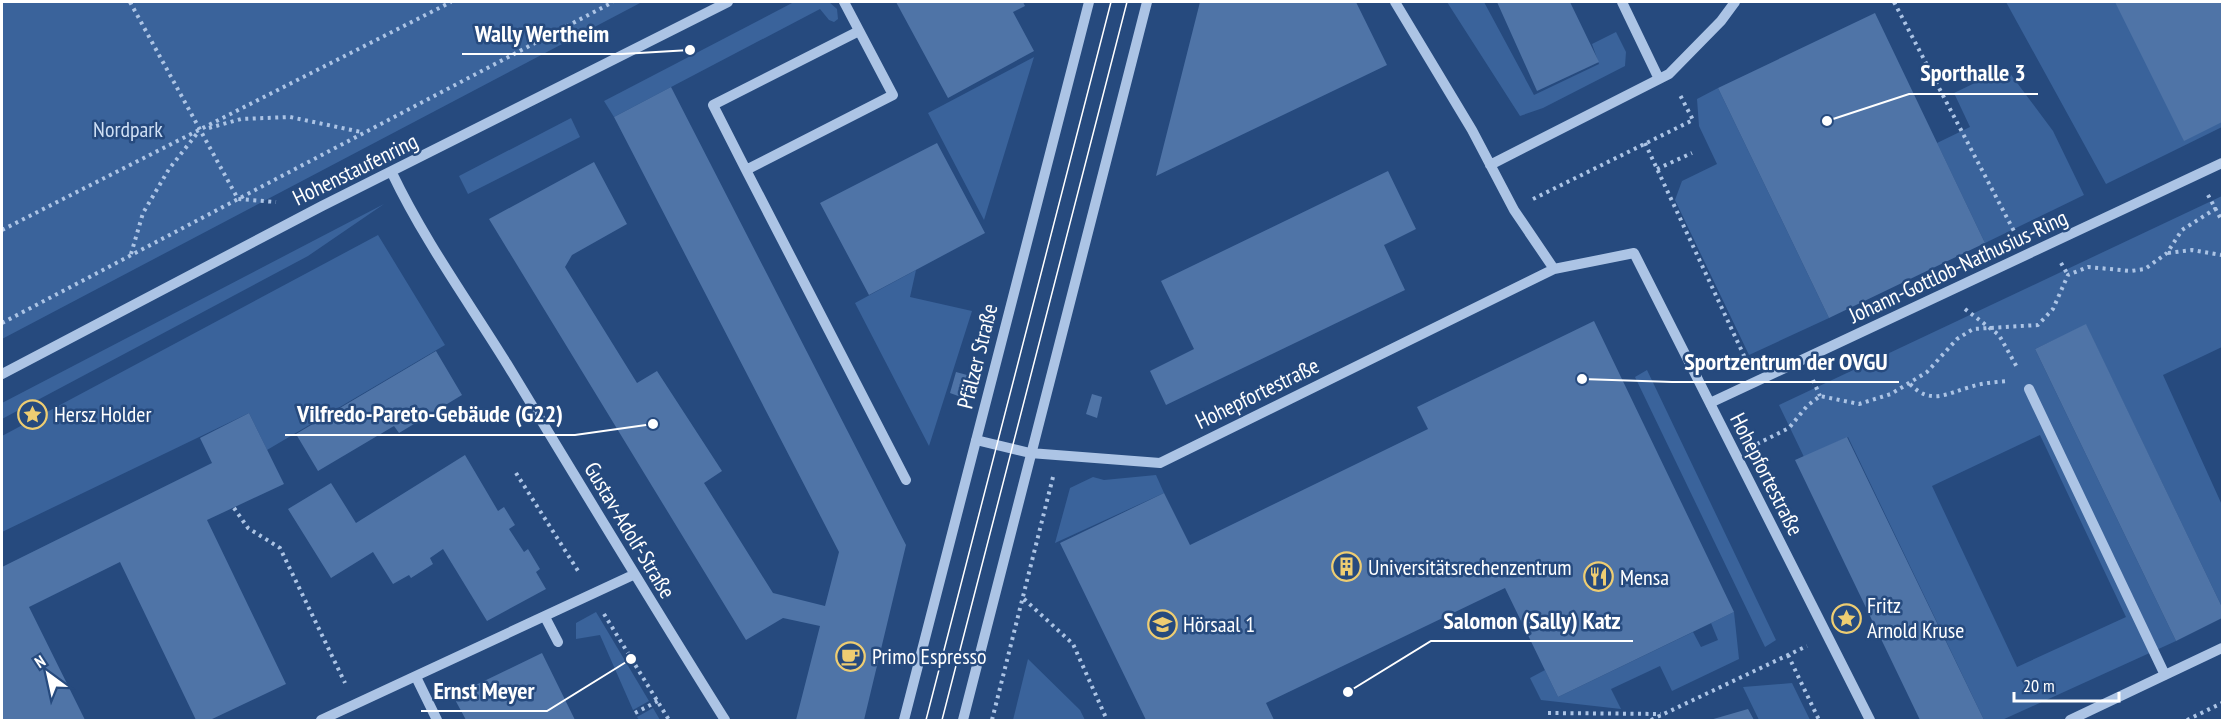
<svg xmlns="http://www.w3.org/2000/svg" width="2224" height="722" font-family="'PT Sans Narrow',sans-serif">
<rect width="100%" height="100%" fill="#264a7e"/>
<path fill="#3a639b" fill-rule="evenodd" d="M2 2H642L2 339Z
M794 2H829L837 9 838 19 834 22 829 20 820 9 614 117 604 101Z
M1447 2H1484L1534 95 1599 64 1592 44 1616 32 1626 52 1625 66 1543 108 1520 116Z
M2006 2H2222V127L2106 184Z
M1034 57 984 220 928 113Z
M2006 68 2053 131 2084 195 1985 243 1937 143 1970 127 1954 93Z
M1718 88 1829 318 1749 355 1675 200 1682 181 1717 164 1699 126 1697 99Z
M571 118 580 137 468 194 459 176Z
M2222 196V347L2163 375 2222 505V607L2086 325 2035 349 2176 641 2002 720H1984L1848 437 1804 457 1779 405ZM2040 435 2126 617 2017 667 1932 486Z
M384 204 308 256 2 419V403Z
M378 235 445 345 267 450 249 413 2 532V436Z
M916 270 910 297 972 311 929 446 855 303Z
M1647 370 1776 640 1765 647 1635 377Z
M1156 475 1164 493 1055 543 1070 488 1093 477 1104 480Z
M596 612 649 701 633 710 600 635 576 639V623Z
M1734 612 1739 659 1672 691 1660 666 1611 689 1621 709 1541 700 1530 678 1545 670 1558 697 1693 632 1701 647 1718 640 1711 623Z
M1028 659 1080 710 1085 720H1013Z
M1792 683 1810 720H1759L1743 687Z
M653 708 660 720H639L637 717Z"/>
<path fill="#4f74a7" d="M896 2H1023L1025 6 1013 12 1034 51 948 98Z
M1200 2H1356L1387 65 1156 176Z
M1497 2H1570L1599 62 1537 91Z
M2115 2H2222V122L2184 141Z
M1875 13 1985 243 1829 318 1718 88Z
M671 87 906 545 864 720H796L820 626 783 618 746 640 489 219 594 162 627 224 572 255 565 267 637 383 657 371 722 471 704 483 773 593 825 606 839 552 614 117Z
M937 143 985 233 869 295 820 203Z
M1388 171 1416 229 1384 245 1405 290 1166 405 1150 371 1194 349 1161 281Z
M1594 321 1734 612 1558 697 1505 588 1266 703 1274 720H1146L1060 543 1164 493 1190 545 1428 429 1417 407Z
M2086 324 2222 607V618L2176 641 2035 349Z
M436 351 462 395 399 433 394 426 318 471 296 434Z
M956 372 967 375 961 397 950 393Z
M1092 394 1102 397 1097 418 1086 414Z
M249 413 284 484 207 520 286 684 210 720H196L120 562 29 607 85 720H2V567L212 463 200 438Z
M1847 437 1984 720H1920L1795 460Z
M465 455 498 511 504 507 515 525 509 529 524 552 528 549 540 569 536 572 546 589 487 621 443 549 430 558 433 564 411 578 409 575 393 584 373 552 331 578 288 509 331 483 356 523Z
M542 653 575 720H466L453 696Z
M1748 709 1754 720H1710Z"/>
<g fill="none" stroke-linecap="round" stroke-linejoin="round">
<path stroke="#acc4e5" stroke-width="4" stroke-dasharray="3 4.5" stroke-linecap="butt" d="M130 2 238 199 276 202
M1894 2 2016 235
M209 128 241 119 290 117 361 132
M1645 143 1746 360
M1657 169 1692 153
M2208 195 2222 221
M1533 199 1693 120 1679 93
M2 230 451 2
M2168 253 2192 250 2222 255
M131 254 143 213 169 169 199 131
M2061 263 2068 275
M1965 309 1999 335 2018 369
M2 323 613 2
M1813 380 1820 396
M1910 384C1930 405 1946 394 1970 387 1982 383 1995 382 2008 381
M1757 444 1789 428 1807 406 1820 396 1859 404 1891 394 1927 372 1957 339 1973 329 2038 325 2053 309 2068 275 2088 267 2131 271 2145 269 2167 253 2182 230 2215 209H2222
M516 473 580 574
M234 508 248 528 280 548 345 683
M1024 599 1073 644 1107 720
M604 614 669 720
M1788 655 1819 720
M635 713 658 701
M1548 713 1661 714
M992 720 1053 477
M1651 720 1807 646
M2187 720 2222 703"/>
<path stroke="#acc4e5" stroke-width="10" d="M844 2 893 95 746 170 713 105 859 31
M1395 2 1472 130 1514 210 1554 269 1634 253 1870 720
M1622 2 1659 79
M1490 165 1669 74 1721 21 1735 2
M746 170 906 480
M392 173C424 240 468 301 507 364 579 483 651 602 725 720
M2 374 322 206 728 2
M2029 389 2165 675
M1710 403 2222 163
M976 440 1030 453 1160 463 1554 269
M545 617 558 642
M416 677 437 720
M321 720 633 575
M904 720 1089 2
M963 720 1147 2
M2070 720 2222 648"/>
<path stroke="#fff" stroke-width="1.5" d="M926 720 1111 2
M942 720 1127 2"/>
</g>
<defs>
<symbol id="sight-ring" viewBox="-11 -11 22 22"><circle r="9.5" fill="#264a7e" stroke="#eecd72" stroke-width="1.5"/><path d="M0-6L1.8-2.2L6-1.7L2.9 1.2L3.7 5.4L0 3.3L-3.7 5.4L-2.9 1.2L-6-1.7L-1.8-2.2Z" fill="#eecd72"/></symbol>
<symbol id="building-ring" viewBox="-11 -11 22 22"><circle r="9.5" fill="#264a7e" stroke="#eecd72" stroke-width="1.5"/><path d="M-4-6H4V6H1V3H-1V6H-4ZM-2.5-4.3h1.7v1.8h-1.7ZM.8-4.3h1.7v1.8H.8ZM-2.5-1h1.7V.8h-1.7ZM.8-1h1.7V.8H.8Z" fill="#eecd72"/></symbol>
<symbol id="restaurant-ring" viewBox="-11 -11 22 22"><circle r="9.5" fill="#264a7e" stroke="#eecd72" stroke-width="1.5"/><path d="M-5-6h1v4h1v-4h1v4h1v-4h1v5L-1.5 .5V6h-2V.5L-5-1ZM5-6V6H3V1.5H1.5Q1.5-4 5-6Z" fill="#eecd72"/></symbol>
<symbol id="university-ring" viewBox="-11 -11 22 22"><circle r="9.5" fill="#264a7e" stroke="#eecd72" stroke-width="1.5"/><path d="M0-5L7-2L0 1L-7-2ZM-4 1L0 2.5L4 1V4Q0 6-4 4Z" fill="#eecd72"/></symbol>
<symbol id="cafe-ring" viewBox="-11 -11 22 22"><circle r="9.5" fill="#264a7e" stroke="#eecd72" stroke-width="1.5"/><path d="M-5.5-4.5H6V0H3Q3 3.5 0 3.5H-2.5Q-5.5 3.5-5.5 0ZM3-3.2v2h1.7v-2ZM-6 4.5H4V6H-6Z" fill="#eecd72"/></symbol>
</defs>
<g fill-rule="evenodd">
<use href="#sight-ring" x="16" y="398" width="33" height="33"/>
<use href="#building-ring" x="1330" y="550" width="33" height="33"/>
<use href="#restaurant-ring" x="1582" y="560" width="33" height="33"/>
<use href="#sight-ring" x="1830" y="602" width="33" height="33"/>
<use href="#university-ring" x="1146" y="608" width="33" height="33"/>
<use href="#cafe-ring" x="834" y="640" width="33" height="33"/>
</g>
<g text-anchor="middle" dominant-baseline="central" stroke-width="5" stroke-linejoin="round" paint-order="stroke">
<g font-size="22" fill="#cfdff4" stroke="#264a7e">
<text x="128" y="129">Nordpark</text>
</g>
<g font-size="22" fill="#fff" stroke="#264a7e">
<text transform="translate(355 169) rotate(-26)">Hohenstaufenring</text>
<text transform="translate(1958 266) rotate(-25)">Johann-Gottlob-Nathusius-Ring</text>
<text transform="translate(977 356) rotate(-76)">Pfälzer Straße</text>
<text transform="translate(1257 393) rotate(-26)">Hohepfortestraße</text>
<text transform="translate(1767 474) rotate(63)">Hohepfortestraße</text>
<text transform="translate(630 530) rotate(59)">Gustav-Adolf-Straße</text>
</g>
<g font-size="22" fill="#fff" stroke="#264a7e" text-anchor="start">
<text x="54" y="414">Hersz Holder</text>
<text x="1368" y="567">Universitätsrechenzentrum</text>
<text x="1620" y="577">Mensa</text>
<text x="1867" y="605">Fritz<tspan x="1867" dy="25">Arnold Kruse</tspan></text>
<text x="1183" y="624">Hörsaal 1</text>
<text x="872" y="656">Primo Espresso</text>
</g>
</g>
<path fill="none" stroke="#fff" stroke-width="2" d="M690 50L622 54H462M1827 121L1909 94H2038M1582 379L1672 382H1899M653 424L575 435H285M1348 692L1431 641H1633M631 659L547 711H421"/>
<g fill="#fff" stroke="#264a7e" stroke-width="2">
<circle cx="690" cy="50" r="6"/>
<circle cx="1827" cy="121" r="6"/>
<circle cx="1582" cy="379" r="6"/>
<circle cx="653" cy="424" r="6"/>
<circle cx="1348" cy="692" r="6"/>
<circle cx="631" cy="659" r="6"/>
</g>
<g font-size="24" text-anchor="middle" font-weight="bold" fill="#fff" stroke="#264a7e" stroke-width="5" stroke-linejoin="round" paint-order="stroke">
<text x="542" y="42">Wally Wertheim</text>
<text x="1973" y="81">Sporthalle 3</text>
<text x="1786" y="370">Sportzentrum der OVGU</text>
<text x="430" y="422">Vilfredo-Pareto-Gebäude (G22)</text>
<text x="1532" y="629">Salomon (Sally) Katz</text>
<text x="484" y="699">Ernst Meyer</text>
</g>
<rect width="2224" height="722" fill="none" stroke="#ffffff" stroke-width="6"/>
<g transform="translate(48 674) rotate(327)" stroke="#264a7e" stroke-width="4.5" paint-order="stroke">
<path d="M0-4.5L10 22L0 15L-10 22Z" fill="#ffffff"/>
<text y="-9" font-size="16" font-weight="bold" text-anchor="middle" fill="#ffffff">N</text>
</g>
<path d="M2014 692v9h105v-9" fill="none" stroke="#ffffff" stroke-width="3"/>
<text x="2023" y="692" font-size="18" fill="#ffffff" stroke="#264a7e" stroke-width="4.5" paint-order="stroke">20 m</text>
</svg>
